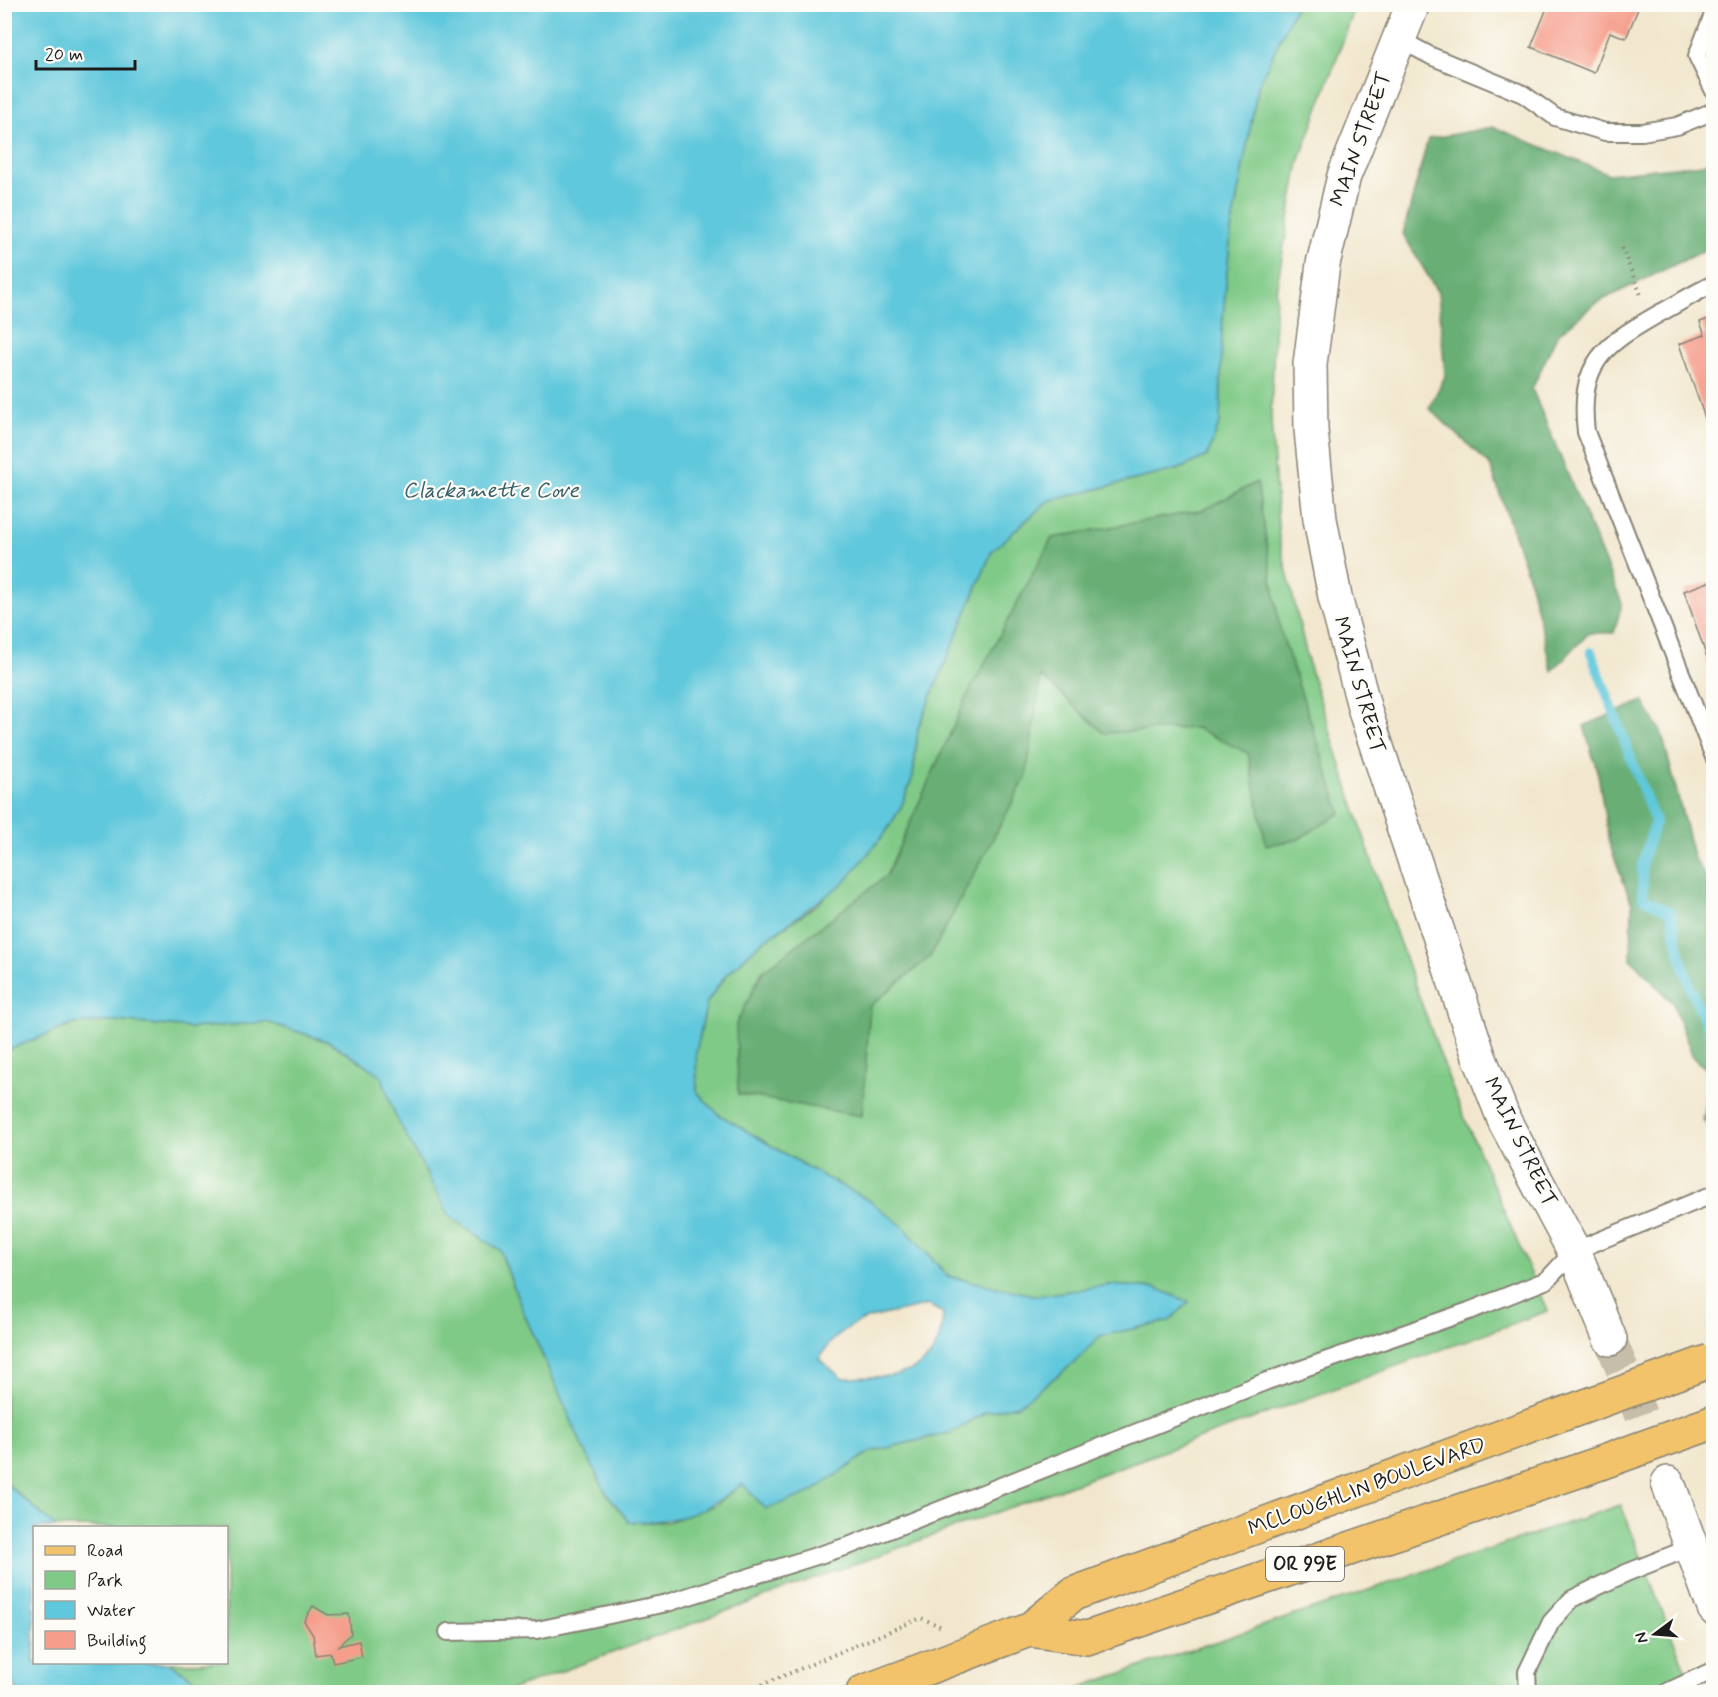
<svg xmlns="http://www.w3.org/2000/svg" width="1718" height="1697" font-family="Mynerve,sans-serif">
<rect width="100%" height="100%" fill="#fdfcf7"/>
<filter id="ink" filterUnits="userSpaceOnUse"><feTurbulence type="fractalNoise" baseFrequency=".0167" numOctaves="2"/><feDisplacementMap in="SourceGraphic" scale="12" xChannelSelector="R" yChannelSelector="G"/><feConvolveMatrix kernelMatrix="1 2 1 2 8 2 1 2 1" color-interpolation-filters="sRGB"/></filter>
<filter id="wash" filterUnits="userSpaceOnUse"><feTurbulence type="fractalNoise" baseFrequency=".008" numOctaves="4" result="noise"/><feDisplacementMap in="SourceGraphic" scale="24" xChannelSelector="R" yChannelSelector="G"/><feGaussianBlur stdDeviation="1.35" result="paint"/><feColorMatrix in="noise" values="0 0 0 0 0 0 0 0 0 0 0 0 0 0 0 0 0 1.4 0 .05"/><feComposite in="paint" operator="in"/></filter>
<g filter="url(#wash)">
<rect width="100%" height="100%" fill="#f2e7ce"/>
<path fill="#80ca87" stroke="#4e7352" stroke-width="1.5" d="M1296 5H1356L1299 162 1276 291 1271 417 1279 538 1310 669 1386 905 1454 1093 1547 1311 505 1692H215L169 1663 226 1662V1528L56 1527 5 1482V1051L74 1024 117 1021 191 1028 268 1022 330 1042 381 1075 395 1115 450 1216 500 1250 522 1309 580 1440 605 1491 629 1522H668L715 1505 742 1484 843 1470 870 1452 952 1432 986 1412 1018 1405 1074 1363 1100 1336 1169 1321 1188 1302 1156 1288 1109 1285 1037 1296 947 1276 928 1253 870 1201 812 1170 718 1114 697 1092 696 1052 707 1002 726 976 757 946 818 904 886 832 901 807 913 776 918 728 992 551 1048 501 1179 469 1207 456 1220 422 1222 328 1231 230 1258 86Z
M1621 1505 1694 1692H1066Z"/>
<path fill="#68ae74" stroke="#426548" stroke-width="1.5" d="M1493 127 1609 174 1703 164 1713 158V246L1596 303 1557 335 1532 389 1622 603 1614 633H1589L1552 671 1528 576 1490 465 1429 408 1445 376 1438 293 1403 234 1428 139Z
M1257 482 1280 629 1341 813 1297 840 1266 845 1248 753 1196 728 1104 733 1041 676 1026 777 930 957 870 1006 862 1116 738 1094 736 1024 762 972 886 876 968 694 1052 538 1203 510Z
M1643 701 1662 734 1694 859 1708 880 1714 925 1713 1128 1703 1121 1712 1074 1693 1057 1672 1002 1631 959 1632 904 1609 843 1598 774 1584 726Z"/>
<path fill="#60c8dc" stroke="#3e727c" stroke-width="1.5" fill-rule="evenodd" d="M5 4 1296 5 1258 86 1231 230 1222 328 1220 422 1207 456 1179 469 1048 501 992 551 918 728 913 776 901 807 886 832 845 882 757 946 725 976 707 1002 696 1052 697 1092 718 1114 812 1170 870 1201 904 1227 947 1276 1037 1296 1109 1285 1156 1288 1189 1302 1169 1321 1100 1336 1074 1363 1018 1405 986 1412 952 1432 870 1452 810 1493 766 1509 742 1484C701 1515 680 1522 629 1522L605 1491 580 1440 522 1309 500 1250 450 1217 395 1115 381 1075 330 1042 267 1022 191 1028 117 1021 74 1024 5 1051ZM928 1305 943 1313C941 1379 895 1377 842 1378L819 1359C844 1314 883 1317 928 1305Z
M4 1482 56 1527 34 1528V1662L169 1663 215 1692H18L5 1670Z"/>
<g fill="none" stroke-linecap="round" stroke-linejoin="round">
<path stroke="#60c8dc" stroke-width="10" d="M1591 652 1655 822 1642 863 1643 898 1671 912C1680 961 1690 994 1714 1038"/>
</g>
<g id="blocks">
<path fill="#f69d8b" d="M1539 4H1640L1626 38 1610 32 1594 73 1531 47 1547 8Z
M1714 317V441H1713L1679 344 1705 335 1700 322Z
M1714 580V675H1713L1684 591Z
M313 1606 328 1615 349 1614 351 1634 338 1646 359 1641 362 1657 333 1663 331 1653 316 1655 313 1635 304 1621Z"/>
</g>
</g>
<g filter="url(#ink)">
<use href="#blocks" fill-opacity="0" stroke="#878275" stroke-width="1.5"/>
<g fill="none" stroke-linecap="round" stroke-linejoin="round">
<path stroke="#c7beaa" stroke-width="33" stroke-dasharray="33 16" stroke-linecap="butt" d="M1610 1339 1668 1483"/>
<defs>
<path id="service" d="M1714 12 1697 56 1714 91
M1399 39 1431 56 1523 94 1555 117 1605 132H1642L1677 126 1714 111
M1714 284C1695 292 1678 304 1660 313 1604 345 1578 362 1586 432L1714 757
M448 1632 537 1630 667 1603 851 1545 1267 1381 1469 1311 1547 1280 1574 1251 1714 1194
M1528 1692 1527 1672 1551 1622 1572 1599 1626 1573 1692 1547
M1667 1692 1714 1670"/>
<path id="tertiary" d="M1413 4 1344 176 1323 264 1310 364 1311 430 1320 519 1335 597 1366 714 1479 1056 1505 1122 1574 1251 1610 1339
M1668 1483 1714 1608"/>
<path id="primary" d="M1029 1630 1087 1638 1578 1471
M863 1692 1029 1630 1073 1594 1558 1416"/>
</defs>
<use href="#service" stroke="#878275" stroke-width="20"/>
<use href="#tertiary" stroke="#878275" stroke-width="36"/>
<use href="#primary" stroke="#878275" stroke-width="36"/>
<path stroke="#878275" stroke-width="4" stroke-dasharray="1.5 4.5" stroke-linecap="butt" d="M1622 248 1641 295
M745 1692 921 1618 942 1627"/>
<use href="#service" stroke="#fff" stroke-width="16"/>
<use href="#tertiary" stroke="#fff" stroke-width="33"/>
<use href="#primary" stroke="#f2c36a" stroke-width="33"/>
<defs>
<path id="primary-bridge" d="M1558 1416 1710 1361
M1578 1471 1714 1422"/>
</defs>
<use href="#primary-bridge" stroke="#878275" stroke-width="36" stroke-linecap="butt"/>
<use href="#primary-bridge" stroke="#f2c36a" stroke-width="33"/>
</g>
</g>
<g text-anchor="middle" dominant-baseline="central" stroke-width="4.5" stroke-linejoin="round" paint-order="stroke">
<rect fill="#fdfcf7" stroke="#605f5e" stroke-width="1.5" x="1266" y="1547" width="78" height="34" rx="4.5"/>
<g font-size="20" font-weight="bold" fill="#1c1c1c">
<text x="1305" y="1564">OR 99E</text>
</g>
<g font-size="21" fill="#1c1c1c" stroke="#fdfcf7">
<text transform="translate(1361 139) rotate(-70)">MAIN STREET</text>
<text transform="translate(1359 685) rotate(74)">MAIN STREET</text>
<text transform="translate(1520 1142) rotate(64)">MAIN STREET</text>
<text transform="translate(1367 1487) rotate(-20)">MCLOUGHLIN BOULEVARD</text>
</g>
<g font-size="22" font-style="italic" fill="#376169" stroke="#fdfcf7">
<text x="491" y="491">Clackamette Cove</text>
</g>
</g>
<rect width="1718" height="1697" fill="none" stroke="#fdfcf7" stroke-width="24"/>
<rect x="33" y="1526" width="195" height="138" fill="#fdfcf7" stroke="#a3a29f" stroke-width="1.5"/>
<rect x="45" y="1546" width="30" height="9" fill="#f2c36a" stroke="#a3a29f" stroke-width="1.5"/>
<text x="87" y="1556" font-size="18" fill="#1c1c1c">Road</text>
<rect x="45" y="1571" width="30" height="18" fill="#80ca87" stroke="#a3a29f" stroke-width="1.5"/>
<text x="87" y="1586" font-size="18" fill="#1c1c1c">Park</text>
<rect x="45" y="1601" width="30" height="18" fill="#60c8dc" stroke="#a3a29f" stroke-width="1.5"/>
<text x="87" y="1616" font-size="18" fill="#1c1c1c">Water</text>
<rect x="45" y="1631" width="30" height="18" fill="#f69d8b" stroke="#a3a29f" stroke-width="1.5"/>
<text x="87" y="1646" font-size="18" fill="#1c1c1c">Building</text>
<g transform="translate(1655 1634) rotate(254)" stroke="#fdfcf7" stroke-width="4.5" paint-order="stroke">
<path d="M0-4.5L10 22L0 15L-10 22Z" fill="#1c1c1c"/>
<text y="-9" font-size="16" font-weight="bold" text-anchor="middle" fill="#1c1c1c">N</text>
</g>
<path d="M36 60v9h99v-9" fill="none" stroke="#1c1c1c" stroke-width="3"/>
<text x="45" y="60" font-size="18" fill="#1c1c1c" stroke="#fdfcf7" stroke-width="4.5" paint-order="stroke">20 m</text>
</svg>
